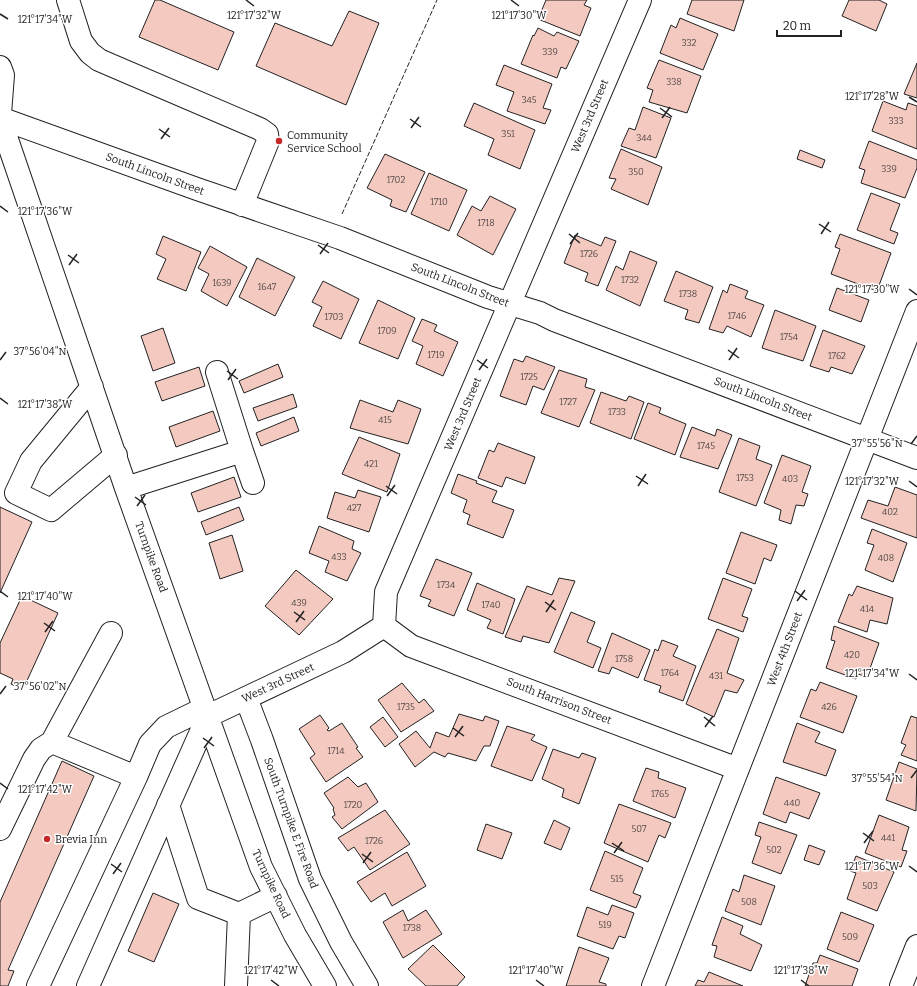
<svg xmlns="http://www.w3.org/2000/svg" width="917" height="986" font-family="Bitter,serif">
<rect width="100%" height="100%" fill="#fff"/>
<path fill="#f3c9c0" stroke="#222" d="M155 0H160L234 32 218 70 139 37Z
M546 0H587L584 5 591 8 580 36 538 19Z
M692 0H744L734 31 687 14Z
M849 0H879L887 4 876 31 842 16Z
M349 11 379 23 346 105 256 66 275 23 332 46Z
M680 18 718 34 703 70 660 53 671 25 676 28Z
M538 28 554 36 557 32 579 41 566 69 561 67 557 78 521 64 533 35 534 36Z
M659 60 701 76 687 113 649 102 653 90 647 88Z
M917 63V98L904 94Z
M504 65 552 84 543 108 551 110 545 124 507 111 514 92 496 85Z
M883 101 906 110 908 103 917 106V149L872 131Z
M474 103 535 130 520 169 488 155 494 139 464 126Z
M643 107 671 118 656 158 621 146 629 128 635 130Z
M869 141 917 160V168L905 198 861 183 865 170 859 168Z
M621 149 662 167 648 205 611 189 616 179 609 178Z
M800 150 825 160 822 168 797 159Z
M385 154 425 172 406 212 390 206 392 200 367 188Z
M429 173 467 190 449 231 411 214Z
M871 193 900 204 890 230 898 233 894 244 857 230Z
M490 196 516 209 493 255 457 235 472 206 481 211Z
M840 234 891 253 877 291 831 274 840 249 835 247Z
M575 235 601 246 605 237 616 241 598 286 585 281 588 273 564 263Z
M163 236 201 252 186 291 157 279 166 259 156 254Z
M210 246 247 267 227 306 201 291 209 274 198 268Z
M630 251 657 262 640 306 606 290 616 266 623 270Z
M257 258 295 277 275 316 239 297Z
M676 271 713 287 699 323 685 319 688 310 664 301Z
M323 281 359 299 341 339 313 326 322 307 312 302Z
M730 284 748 291 745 298 764 305 751 337 727 326 723 333 709 329 723 290 727 293Z
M837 288 869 300 861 322 829 310Z
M378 300 415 318 398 359 359 343Z
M775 310 816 326 803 361 762 348Z
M422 319 437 325 434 331 458 342 443 376 416 364 423 346 412 341Z
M163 328 175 363 153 371 141 336Z
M823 330 865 346 852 374 831 367 829 372 810 366Z
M526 356 555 367 544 390 533 386 526 405 500 396 514 359 523 362Z
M278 364 283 377 244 393 239 381Z
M199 367 205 386 162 401 155 382Z
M559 370 587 379 585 387 595 390 579 427 541 413Z
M601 392 626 401 629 396 644 402 631 439 590 423Z
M293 394 297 407 258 421 253 408Z
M360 400 393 412 398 400 421 409 408 444 350 428Z
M648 403 661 408 659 413 686 424 675 455 634 439Z
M213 411 220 431 176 447 169 427Z
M294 417 299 431 261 446 256 433Z
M692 427 715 436 717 429 732 435 718 469 680 457Z
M359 437 400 454 387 492 342 474Z
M739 438 760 446 756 459 772 465 756 506 719 492Z
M498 443 535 457 525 484 506 477 502 487 478 478 489 450 494 452Z
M782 455 811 466 802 492 808 494 804 506 796 505 791 524 779 520 781 510 764 503Z
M458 474 477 481 476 483 497 491 492 502 514 510 503 538 467 524 470 515 463 512 467 500 451 493Z
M234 477 241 497 198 512 191 493Z
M895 487 917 495V538L861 518 868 500 888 506Z
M358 490 381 497 369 532 327 518 335 492 355 498Z
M0 507 32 522 0 593Z
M239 507 244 520 206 535 201 522Z
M319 526 354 541 352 549 361 553 347 581 325 572 329 561 309 553Z
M872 529 907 543 893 582 865 570 874 545 867 543Z
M741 532 777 545 771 561 764 558 755 584 726 573Z
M232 535 243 571 220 579 209 543Z
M436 559 472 573 454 616 428 606 431 600 420 596Z
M296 570 333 599 299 635 265 606Z
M559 578 575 581 549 643 523 636 521 642 505 637 527 586 552 595Z
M723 578 752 589 742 616 748 618 743 632 708 619Z
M477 583 515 599 503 634 487 628 491 620 467 610Z
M857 586 893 598 887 624 870 620 867 632 838 622 849 594 852 596Z
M22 596 58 613 25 685 19 683 17 687 11 684 13 679 0 673V643Z
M571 612 595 622 587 642 601 648 593 668 554 652Z
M834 626 879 643 867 677 858 674 856 679 826 668 835 641 831 640Z
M717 629 739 638 727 673 744 680 737 693 725 690 714 717 686 704Z
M612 633 650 650 638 678 612 667 609 674 598 671Z
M662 640 678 646 673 656 696 666 683 701 659 692 661 686 644 680 655 649 658 651Z
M820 682 857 696 843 733 800 717 811 689 816 691Z
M402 683 419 703 424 699 434 711 401 732 378 700Z
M459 714 483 721 485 716 499 721 490 746H484L476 761 448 753 445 757 434 752 415 767 399 744 416 731 430 748 436 732 449 737Z
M320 715 329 728 327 730 329 731 342 723 358 747 356 748 363 757 326 782 310 758 315 754 299 729Z
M911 716 917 718V761L901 755 906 745 901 743Z
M383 717 398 737 385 747 370 727Z
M797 723 820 732 815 742 836 750 826 776 783 762Z
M507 726 535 735 531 740 547 747 532 781 491 766Z
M553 749 579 758 582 753 596 758 579 804 562 797 564 789 542 779Z
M62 761 94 776 8 970 14 971 8 986H0V902Z
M899 762 917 769 916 811 886 800Z
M646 768 659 772 658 778 686 788 675 818 633 801Z
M348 777 358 787 366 783 378 802 342 829 332 817 335 815 333 809 334 808 324 793Z
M776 777 820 793 809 819 790 812 786 823 763 814Z
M619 804 671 823 665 838 659 835 648 862 604 843Z
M385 810 410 844 370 870 354 847 348 851 338 838Z
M879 815 909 827 902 850 907 851 901 867 865 853Z
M554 820 570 828 561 850 544 843Z
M759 822 797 835 781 874 752 863 761 837 755 835Z
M486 824 512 833 502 859 477 850Z
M809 845 825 851 819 865 804 860Z
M605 851 643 868 633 893 641 896 636 908 590 890Z
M407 852 426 886 392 906 385 893 371 902 357 882Z
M856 856 894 872 877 911 847 899 856 873 850 871Z
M744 875 775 886 761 925 725 911 733 889 739 892Z
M153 893 179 904 154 962 128 951Z
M612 905 634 913 625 938 619 936 613 949 577 936 587 907 608 915Z
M403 910 408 921 426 910 442 934 403 958 383 922Z
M841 912 874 925 859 962 827 949Z
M722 917 743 926 740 934 762 945 751 971 714 957 717 946 712 945Z
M433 945 465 977 457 986H426L408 969Z
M579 947 609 958 599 982 606 984V986H566Z
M820 955 858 969 852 986H805L813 963H817Z
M709 972 743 986H695L698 980 704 982Z"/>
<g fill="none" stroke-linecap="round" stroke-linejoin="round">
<defs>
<path id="minor" d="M68 0 81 41 90 53 99 60 260 129 267 134 268 141 242 205
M0 67 3 75 0 114
M0 118 197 189 340 238 488 297 540 313 554 320 917 458
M0 119 126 488 261 867 295 935 325 986
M92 387 31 461 16 493 51 510 116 455
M242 451 253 483
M126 488 242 451 217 372
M384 626 411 646 738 769
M246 698 262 740 310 879 341 942 367 986
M52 742 111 633
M168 805 198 898 239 914 276 896
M0 829 34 759 41 749 52 742 136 777
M38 986 136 777 150 744 166 727 205 708
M88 986 208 716 343 652 384 626 386 592 640 0
M236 986 239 914
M653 986 917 311
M901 986 917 946"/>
</defs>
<use href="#minor" stroke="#222" stroke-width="24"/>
<use href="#minor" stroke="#fff" stroke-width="22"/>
<path stroke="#222" stroke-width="1" stroke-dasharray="5 2" stroke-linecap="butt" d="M342 214 437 0"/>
</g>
<path fill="none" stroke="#222" stroke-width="1.5" d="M246 0 254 6M511 0 519 6M0 14 8 19M909 97 917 102M660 108 672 117M662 118 670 107M410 119 421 127M411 128 419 117M159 129 170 137M161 139 169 128M0 206 8 212M819 224 831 232M569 234 580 243M821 234 829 222M570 244 578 233M318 245 329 253M320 254 328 243M68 255 79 263M69 265 77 254M909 289 917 295M728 350 739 358M0 360 6 352M477 360 488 368M729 360 737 348M479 370 487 359M227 371 238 379M228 380 236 369M0 398 8 404M911 444 917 436M636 476 648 484M909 481 917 487M386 486 397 494M638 486 646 474M387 496 395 485M135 497 146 505M137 506 145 495M0 591 8 597M795 591 807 600M797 601 805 590M545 602 556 610M294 612 305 620M546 612 554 600M296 622 304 611M44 623 55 631M45 632 53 621M909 674 917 680M0 694 6 686M704 717 715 726M705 727 713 716M453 728 464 736M455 737 463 726M203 738 214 746M204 748 212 737M911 778 917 770M0 783 8 789M863 833 874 841M612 843 624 851M864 843 873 831M614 853 622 842M362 854 373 862M363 863 371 852M111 864 122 872M909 866 917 872M113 874 121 863M271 980 279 986M536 980 544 986M801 980 809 986"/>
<g fill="#c62828" stroke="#fff" stroke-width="1.5">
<circle cx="279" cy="141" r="4"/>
<circle cx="47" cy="839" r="4"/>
</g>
<g text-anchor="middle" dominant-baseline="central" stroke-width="3" stroke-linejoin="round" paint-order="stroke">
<g font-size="9" fill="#564c4a">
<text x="689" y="43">332</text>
<text x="550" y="52">339</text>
<text x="674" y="82">338</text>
<text x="529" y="100">345</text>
<text x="896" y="121">333</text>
<text x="508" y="134">351</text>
<text x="644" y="138">344</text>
<text x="889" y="169">339</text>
<text x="636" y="172">350</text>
<text x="396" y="180">1702</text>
<text x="439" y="202">1710</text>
<text x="486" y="223">1718</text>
<text x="589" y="254">1726</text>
<text x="630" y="280">1732</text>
<text x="222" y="283">1639</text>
<text x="267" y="287">1647</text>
<text x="688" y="294">1738</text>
<text x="737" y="316">1746</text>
<text x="334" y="317">1703</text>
<text x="387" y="331">1709</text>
<text x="789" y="337">1754</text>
<text x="436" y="355">1719</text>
<text x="837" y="356">1762</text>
<text x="529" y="377">1725</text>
<text x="568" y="402">1727</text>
<text x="617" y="412">1733</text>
<text x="385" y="420">415</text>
<text x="706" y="446">1745</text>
<text x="371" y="464">421</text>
<text x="745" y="478">1753</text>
<text x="790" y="479">403</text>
<text x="354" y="508">427</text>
<text x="890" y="512">402</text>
<text x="339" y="557">433</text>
<text x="886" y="558">408</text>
<text x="446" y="585">1734</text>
<text x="299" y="603">439</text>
<text x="491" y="605">1740</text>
<text x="867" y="609">414</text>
<text x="852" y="655">420</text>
<text x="624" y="659">1758</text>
<text x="670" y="673">1764</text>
<text x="716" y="676">431</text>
<text x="406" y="707">1735</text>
<text x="829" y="707">426</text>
<text x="336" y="751">1714</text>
<text x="660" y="794">1765</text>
<text x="792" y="803">440</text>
<text x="353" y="805">1720</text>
<text x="639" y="829">507</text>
<text x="888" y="838">441</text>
<text x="374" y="841">1726</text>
<text x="774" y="850">502</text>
<text x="617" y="879">515</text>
<text x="870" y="886">503</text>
<text x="749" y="902">508</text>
<text x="605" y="925">519</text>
<text x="412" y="928">1738</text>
<text x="850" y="937">509</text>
</g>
<g font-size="11" fill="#222" stroke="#fff">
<text transform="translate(590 116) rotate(-67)">West 3rd Street</text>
<text transform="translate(155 174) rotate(20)">South Lincoln Street</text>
<text transform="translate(460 285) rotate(21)">South Lincoln Street</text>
<text transform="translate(763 399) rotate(21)">South Lincoln Street</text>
<text transform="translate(463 414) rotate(-67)">West 3rd Street</text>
<text transform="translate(151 557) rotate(70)">Turnpike Road</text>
<text transform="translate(785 649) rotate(-69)">West 4th Street</text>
<text transform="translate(278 683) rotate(-25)">West 3rd Street</text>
<text transform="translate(559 701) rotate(21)">South Harrison Street</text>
<text transform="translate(291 823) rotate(70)">South Turnpike E Fire Road</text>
<text transform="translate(271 884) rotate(65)">Turnpike Road</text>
</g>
<g font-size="11" fill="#222" stroke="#fff" text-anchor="start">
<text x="287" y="135">Community<tspan x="287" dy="13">Service School</tspan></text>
<text x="55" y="839">Brevia Inn</text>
</g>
</g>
<g font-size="10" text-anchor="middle" fill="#222" stroke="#fff" stroke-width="3" stroke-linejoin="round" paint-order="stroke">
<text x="254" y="19">121°17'32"W</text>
<text x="519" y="19">121°17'30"W</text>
<text x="45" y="23">121°17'34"W</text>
<text x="872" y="100">121°17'28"W</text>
<text x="45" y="215">121°17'36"W</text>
<text x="872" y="293">121°17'30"W</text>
<text x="40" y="355">37°56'04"N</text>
<text x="45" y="408">121°17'38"W</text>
<text x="877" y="447">37°55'56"N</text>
<text x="872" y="485">121°17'32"W</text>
<text x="45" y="600">121°17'40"W</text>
<text x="872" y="677">121°17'34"W</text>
<text x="40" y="690">37°56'02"N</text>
<text x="877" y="782">37°55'54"N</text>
<text x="45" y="793">121°17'42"W</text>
<text x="872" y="870">121°17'36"W</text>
<text x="271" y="974">121°17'42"W</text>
<text x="536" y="974">121°17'40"W</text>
<text x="801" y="974">121°17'38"W</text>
</g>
<path d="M777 30v6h64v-6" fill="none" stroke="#222222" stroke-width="2"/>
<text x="783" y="30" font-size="12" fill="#222222" stroke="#ffffff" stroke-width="3" paint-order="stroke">20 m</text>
</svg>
